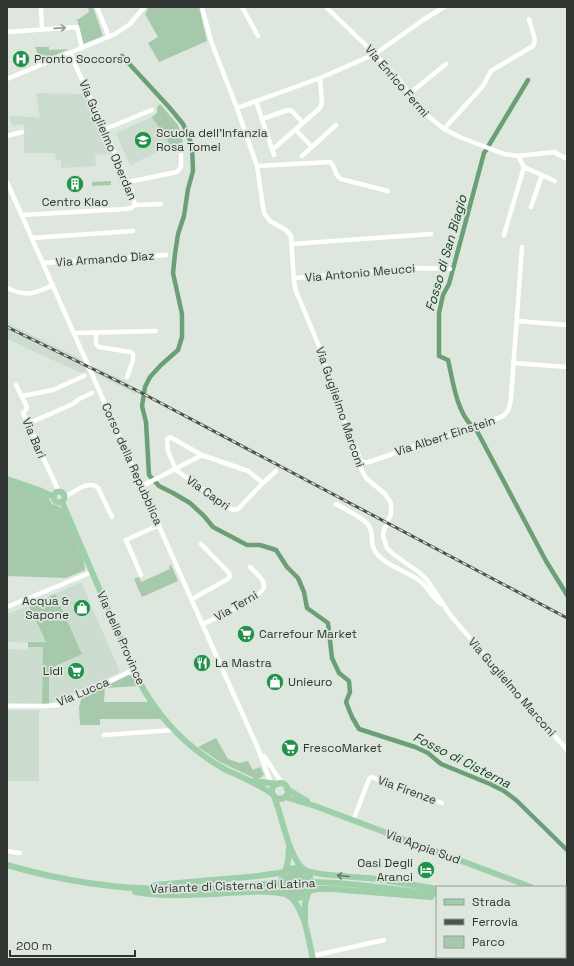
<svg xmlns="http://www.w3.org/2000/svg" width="574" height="966" font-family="'Space Grotesk',sans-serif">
<rect width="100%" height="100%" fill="#dde7de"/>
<path fill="#ccdccf" d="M36 93 86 94 91 103 90 108 111 154 95 155 96 166 61 168V160H56L55 153H24V124L13 126 9 118 12 116H18L40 118Z
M152 117 171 146 130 165 116 133Z
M7 323 75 356 83 361 86 369 85 372H79L7 339Z
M94 367 98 368 127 382 129 385 138 390 136 394 96 374Z
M81 582 120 672 49 704 48 669 81 654 55 594Z
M29 606 46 643 7 642V614Z
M28 647H43L42 704 7 703V649L28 650Z
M7 710H39V781H7Z"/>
<path fill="#a6c9ac" d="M88 7H93L103 36 83 44 77 19H79L89 12Z
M149 7H199L207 41 159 62 148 43 158 37 145 14Z
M35 47H49V50L69 49 41 61Z
M160 104 178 125 183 142 171 146 152 117 157 113V107Z
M111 181V185L92 186V182Z
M7 482 25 487 48 497 52 504 58 506 62 509 84 561 85 570 66 578 7 576Z
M171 565 178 581 142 597 134 579 139 577 141 582 170 569 169 566Z
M55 594 82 654 49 669V704H42L43 647H28V642H46L29 606Z
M128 675 133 676 139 686 105 688 104 702H149L162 719H100V725H80L79 707 82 697Z
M216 738 228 759 240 763 248 761 253 770 260 767 264 774 262 777 256 779 220 762 198 747Z
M282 883a13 13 0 1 1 26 0a13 13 0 1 1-26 0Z"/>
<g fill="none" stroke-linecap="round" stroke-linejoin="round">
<path stroke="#6ba077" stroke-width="4.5" d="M122 56 169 107 183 124 192 145 193 171 188 189 184 216 178 234 175 254 173 273 182 314V337L178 350 161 365 150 377 145 387 142 406 146 422 149 475 159 486 173 493 190 503 204 516 213 527 247 545H260L276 550 287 567 298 578 304 592 307 608 328 623 332 658 339 673 349 681 350 692 346 702 352 717 359 729 415 747 428 753 441 764 490 784 504 791 516 800 567 850
M489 145 528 80
M471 425C456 409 453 381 448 360L439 356V313L443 295 449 284 484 153 487 149
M474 428 477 431 546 561 567 595"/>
<path stroke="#fff" stroke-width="4.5" d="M41 7 42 29
M97 7 109 37
M202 7 211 41 237 108 257 166 264 213 270 221 286 230 291 236 294 281 296 291 321 351 358 463 366 478 385 494 391 503V514L384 530 383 536 387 548 393 554 420 573 427 580 451 616 567 750
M242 7 258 36
M326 7 375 54 397 77 421 110 444 129 462 138 504 154 518 156 554 152 567 159
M7 32 77 27 82 48
M70 53 132 192 135 205
M7 79 115 34 130 24 144 7
M409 94 446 64
M256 101 274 155
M237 108 320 78 375 54 423 20 444 7
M262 119 288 110 292 111 303 123
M105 129 152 110
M444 129 483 86 491 71 533 46 535 40 529 19
M296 130 312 147
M7 136 22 132
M272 150 320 108 322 102 320 78
M302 156 336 125
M257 166 330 162C336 166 333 174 341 179L388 191
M524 167 555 181
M7 182 220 664 257 746 273 788
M128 182 177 172 181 167V155
M531 207 542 175
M22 215 126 209 131 208 135 205 161 204
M504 235 524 167 518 156
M32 238 133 231
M292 244 431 234
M43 263 166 255
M294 278 419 268 450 269
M7 288C27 297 34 294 53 285
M518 321 567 325
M74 333 156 331
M96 333V344L99 347 130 352 133 354V360L127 377
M513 363 567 367
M16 385 27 407 26 410 23 413 24 415 59 492
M22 396 53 390 84 376
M27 424 73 404 79 399 92 393
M350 441 355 446 361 461 366 463 501 417C509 413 510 406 511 398L522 247
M263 483 248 471 202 455 170 437 167 439 168 451 176 470 232 510 238 509 263 483 276 471
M142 486 202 455
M65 497C74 492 89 479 98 488L112 517
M336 504C344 509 365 518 369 526 375 536 368 544 378 555 388 567 407 571 420 581 429 588 433 600 443 605
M141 575 126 540 159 525
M192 599 228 579 230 576 229 573 201 544
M7 607 92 572
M203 624C214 619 263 597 264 587 265 580 254 571 250 567
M7 706H45L59 705 72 700 133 670
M104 735 174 730
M264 756 283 785
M353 821 369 779 371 777 442 803
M7 851 20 853
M312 956 384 940
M440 959 449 957"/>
<path stroke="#9eceaa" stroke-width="6" d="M7 479 39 490 54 497
M53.5 497a5.5 5.5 0 1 1 11 0a5.5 5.5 0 1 1-11 0Z
M62 502 137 677C156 716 188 749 226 770 237 775 267 788 274 796 275 798 276 802 277 805 283 821 290 861 305 870 313 875 356 877 368 878 391 881 414 885 437 889
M253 781 278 784
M272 791a8 8 0 1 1 16 0a8 8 0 1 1-16 0Z
M287 789 307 801
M285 797 315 806 531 887
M7 865C62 881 119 890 177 889 222 889 266 882 310 882 353 882 395 890 437 894
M281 883a15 15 0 1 1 30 0a15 15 0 1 1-30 0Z
M155 885 258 876 285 872 288 861 289 848
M135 892C166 897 197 895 228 893 247 892 266 890 286 894
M292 898C306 915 308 938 313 959
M565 899 567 900
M305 922V903L309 891 317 889H332L431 897"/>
<defs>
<path id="rail" d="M7 327 138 391 567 618"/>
</defs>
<use href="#rail" stroke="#4d524e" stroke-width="3"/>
<use href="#rail" stroke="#dde7de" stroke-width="1.5" stroke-dasharray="4.5" stroke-linecap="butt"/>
</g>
<defs><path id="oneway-shaft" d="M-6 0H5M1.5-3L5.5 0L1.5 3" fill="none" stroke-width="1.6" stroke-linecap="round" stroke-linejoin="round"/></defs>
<use stroke="#989a98" href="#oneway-shaft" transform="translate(60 28) rotate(-4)"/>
<use stroke="#627a67" href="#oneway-shaft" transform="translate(343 876) rotate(-175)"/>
<defs>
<symbol id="hospital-disc" viewBox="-11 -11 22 22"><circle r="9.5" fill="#22914a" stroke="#dde7de"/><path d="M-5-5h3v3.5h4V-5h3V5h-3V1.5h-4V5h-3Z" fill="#fff"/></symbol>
<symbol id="school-disc" viewBox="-11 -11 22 22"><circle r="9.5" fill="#22914a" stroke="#dde7de"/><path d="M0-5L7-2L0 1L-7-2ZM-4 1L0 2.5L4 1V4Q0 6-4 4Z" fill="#fff"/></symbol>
<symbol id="building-disc" viewBox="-11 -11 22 22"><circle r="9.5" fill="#22914a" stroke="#dde7de"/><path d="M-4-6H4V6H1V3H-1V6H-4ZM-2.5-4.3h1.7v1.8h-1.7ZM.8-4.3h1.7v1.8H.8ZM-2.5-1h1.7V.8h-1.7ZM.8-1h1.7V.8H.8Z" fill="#fff"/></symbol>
<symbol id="shop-disc" viewBox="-11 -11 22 22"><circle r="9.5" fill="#22914a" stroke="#dde7de"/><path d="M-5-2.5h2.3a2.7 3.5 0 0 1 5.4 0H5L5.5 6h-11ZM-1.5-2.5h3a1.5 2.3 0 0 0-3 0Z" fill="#fff"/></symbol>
<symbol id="supermarket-disc" viewBox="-11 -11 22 22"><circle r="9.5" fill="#22914a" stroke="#dde7de"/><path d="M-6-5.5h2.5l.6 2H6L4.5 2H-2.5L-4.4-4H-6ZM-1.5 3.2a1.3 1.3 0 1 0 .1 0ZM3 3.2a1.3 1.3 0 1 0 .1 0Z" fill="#fff"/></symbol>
<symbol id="restaurant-disc" viewBox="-11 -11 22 22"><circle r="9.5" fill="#22914a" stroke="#dde7de"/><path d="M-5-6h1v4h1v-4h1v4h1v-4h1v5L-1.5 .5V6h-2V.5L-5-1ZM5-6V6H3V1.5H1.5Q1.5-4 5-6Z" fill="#fff"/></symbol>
<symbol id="hotel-disc" viewBox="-11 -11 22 22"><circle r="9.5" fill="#22914a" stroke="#dde7de"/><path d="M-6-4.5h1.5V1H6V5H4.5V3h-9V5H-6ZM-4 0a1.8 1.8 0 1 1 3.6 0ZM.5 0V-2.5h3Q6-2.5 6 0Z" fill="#fff"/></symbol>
</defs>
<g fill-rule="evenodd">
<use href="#hospital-disc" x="11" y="49" width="20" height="20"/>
<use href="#school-disc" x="133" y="130" width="20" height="20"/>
<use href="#building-disc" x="65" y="174" width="20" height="20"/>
<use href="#shop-disc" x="72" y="598" width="20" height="20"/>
<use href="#supermarket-disc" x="236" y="624" width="20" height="20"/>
<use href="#restaurant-disc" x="192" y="653" width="20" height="20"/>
<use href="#supermarket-disc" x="66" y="661" width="20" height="20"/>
<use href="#shop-disc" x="265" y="672" width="20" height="20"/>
<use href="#supermarket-disc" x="280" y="738" width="20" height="20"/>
<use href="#hotel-disc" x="416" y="860" width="20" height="20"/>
</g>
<g text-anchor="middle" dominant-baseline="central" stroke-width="3.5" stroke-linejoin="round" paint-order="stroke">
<g font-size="12" fill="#313531" stroke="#dde7de" text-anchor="start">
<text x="34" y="59">Pronto Soccorso</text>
<text x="156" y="133">Scuola dell'Infanzia<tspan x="156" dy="14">Rosa Tomei</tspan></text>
<text x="75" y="202" text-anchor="middle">Centro Klao</text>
<text x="69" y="601" text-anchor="end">Acqua &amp;<tspan x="69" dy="14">Sapone</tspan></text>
<text x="259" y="634">Carrefour Market</text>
<text x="215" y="663">La Mastra</text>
<text x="63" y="671" text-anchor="end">Lidl</text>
<text x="288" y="682">Unieuro</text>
<text x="303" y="748">FrescoMarket</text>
<text x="413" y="863" text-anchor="end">Oasi Degli<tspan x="413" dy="14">Aranci</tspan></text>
</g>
<g font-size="12" fill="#313531" stroke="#dde7de">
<text transform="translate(397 81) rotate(49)">Via Enrico Fermi</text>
<text transform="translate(108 140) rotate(67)">Via Guglielmo Oberdan</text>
<text transform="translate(105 259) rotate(-4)">Via Armando Diaz</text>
<text transform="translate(360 273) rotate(-5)">Via Antonio Meucci</text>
<text transform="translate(340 407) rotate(71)">Via Guglielmo Marconi</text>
<text transform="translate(445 436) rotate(-18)">Via Albert Einstein</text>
<text transform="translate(34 438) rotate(67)">Via Bari</text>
<text transform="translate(132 464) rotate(66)">Corso della Repubblica</text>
<text transform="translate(208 493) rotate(35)">Via Capri</text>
<text transform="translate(236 606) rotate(-30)">Via Terni</text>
<text transform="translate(121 638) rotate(66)">Via delle Province</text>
<text transform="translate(512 687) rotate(49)">Via Guglielmo Marconi</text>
<text transform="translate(83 692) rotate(-23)">Via Lucca</text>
<text transform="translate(407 790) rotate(20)">Via Firenze</text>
<text transform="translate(423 847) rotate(20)">Via Appia Sud</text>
<text transform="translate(233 886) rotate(-2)">Variante di Cisterna di Latina</text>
</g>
<g font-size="13" font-style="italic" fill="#113a1e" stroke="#dde7de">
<text transform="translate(446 253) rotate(-74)">Fosso di San Biagio</text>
<text transform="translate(462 760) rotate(27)">Fosso di Cisterna</text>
</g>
</g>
<rect width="574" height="966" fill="none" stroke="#313531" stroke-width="16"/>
<rect x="436" y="886" width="130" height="72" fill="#dde7de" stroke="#98a099"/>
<rect x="444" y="899" width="20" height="6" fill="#9eceaa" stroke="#98a099"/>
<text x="472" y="906" font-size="12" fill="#313531">Strada</text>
<rect x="444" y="919" width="20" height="6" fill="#4d524e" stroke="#98a099"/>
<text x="472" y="926" font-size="12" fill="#313531">Ferrovia</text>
<rect x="444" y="936" width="20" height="12" fill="#a6c9ac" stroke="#98a099"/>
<text x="472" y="946" font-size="12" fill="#313531">Parco</text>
<path d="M10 950v6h125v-6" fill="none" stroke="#313531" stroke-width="2"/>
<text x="16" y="950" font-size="12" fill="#313531" stroke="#dde7de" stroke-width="3" paint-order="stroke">200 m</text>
</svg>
